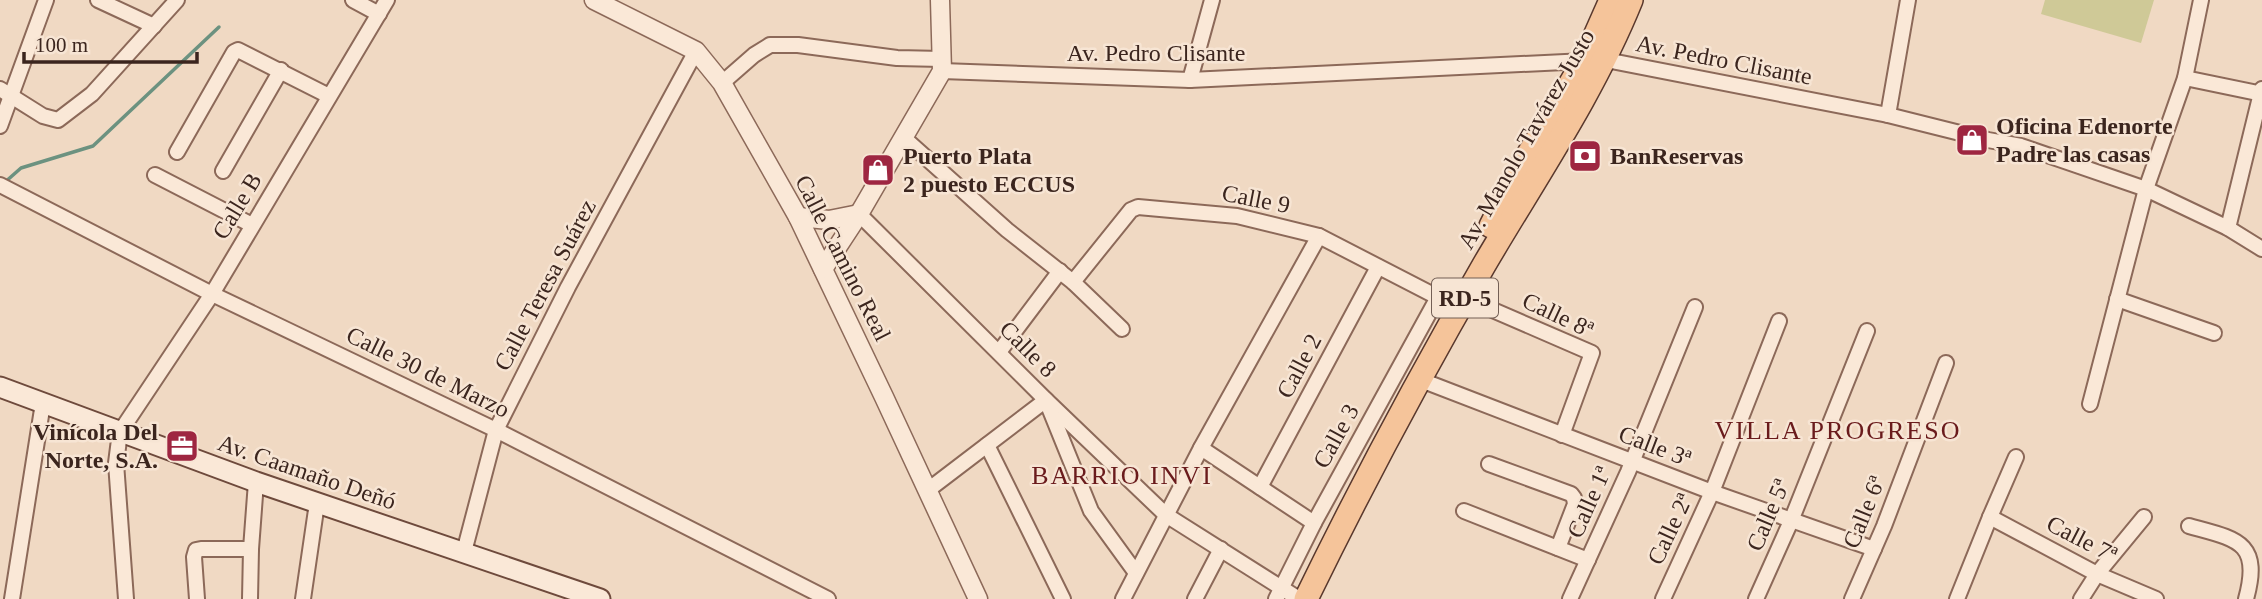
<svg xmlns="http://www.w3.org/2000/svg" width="2262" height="599" font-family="Georgia,serif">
  <rect width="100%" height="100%" fill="#f0d9c3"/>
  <path fill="#cfc997" d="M2045,0H2154L2141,43L2041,14Z"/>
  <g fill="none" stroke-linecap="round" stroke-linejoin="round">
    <path stroke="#6c9280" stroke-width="3.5" d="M4,183L21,168L93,146L219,27"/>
    <defs>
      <g id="minor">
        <path d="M98,0L154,26"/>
        <path d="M353,0L379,14"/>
        <path d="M942,71L1190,80L1606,60L1888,115L1988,140L2021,146L2146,189L2228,228L2262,249"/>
        <path d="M2185,78L2262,94"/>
        <path d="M1190,80L1212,0"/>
        <path d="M722,83L754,55L770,45H798L897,58L942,59"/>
        <path d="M0,89L43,116L58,120L92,94L177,0"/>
        <path d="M1888,115L1908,0"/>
        <path d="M0,126L46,0"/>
        <path d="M904,138L1007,230L1073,282L1122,329"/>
        <path d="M177,152L234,52L238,50L329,96"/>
        <path d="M223,171L281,70"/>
        <path d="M155,175L252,225"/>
        <path d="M0,185L212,294L496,430L828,599"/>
        <path d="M859,214L1046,400L1166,515L1299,599"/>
        <path d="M2228,228L2262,89"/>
        <path d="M1073,282L1131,210L1138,207L1237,216L1319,236L1449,303"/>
        <path d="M1465,298L1592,353L1562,435"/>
        <path d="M2117,299L2214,333"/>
        <path d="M999,352L1060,271"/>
        <path d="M1421,380L1712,492L1874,549"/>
        <path d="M2090,404L2146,189L2185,78L2201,0"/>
        <path d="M987,445L1063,599"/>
        <path d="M1201,448L1314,523"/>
        <path d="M1489,464L1571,494L1574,498L1575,504L1558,548"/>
        <path d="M1260,487L1378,267"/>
        <path d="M928,490L1046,400L1091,511L1136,573"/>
        <path d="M1464,511L1588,560"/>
        <path d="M1990,517L2097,574L2156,599"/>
        <path d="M2189,526C2236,539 2262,541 2246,599"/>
        <path d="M464,552L496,430L568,287L696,51"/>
        <path d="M12,599L43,403"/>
        <path d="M126,599L116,463L120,432L212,294L387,0"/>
        <path d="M197,599L194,557L196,550L201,549H251"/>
        <path d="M250,599L251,549L256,482"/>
        <path d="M303,599L317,503"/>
        <path d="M1123,599L1201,448L1319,236"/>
        <path d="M1195,599L1221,549"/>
        <path d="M1276,599L1314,523L1438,297"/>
        <path d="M1570,599L1628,472L1695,307"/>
        <path d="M1663,599L1712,492L1779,321"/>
        <path d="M1756,599L1791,521L1867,331"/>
        <path d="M1852,599L1884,526L1946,363"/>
        <path d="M1957,599L1990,517L2016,457"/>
        <path d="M2081,599L2097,574L2144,517"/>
      </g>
      <g id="tertiary">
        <path d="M594,0L696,51L722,83L798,217L884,397L978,599"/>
        <path d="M798,217L829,220L859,214"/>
        <path d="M823,269L859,214L942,71L940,0"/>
      </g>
      <path id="secondary" d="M0,387L256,482L600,599"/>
      <g id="primary">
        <path d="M1491,226L1521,167L1584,61L1611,0"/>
        <path d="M1306,599C1361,486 1421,374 1484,265C1535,178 1593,94 1631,0"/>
      </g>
    </defs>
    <use href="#minor" stroke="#8c6959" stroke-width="18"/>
    <use href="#tertiary" stroke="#8c6959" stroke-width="21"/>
    <use href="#secondary" stroke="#6e4a3c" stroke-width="23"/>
    <use href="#primary" stroke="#59382d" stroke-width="26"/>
    <use href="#minor" stroke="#fae8d7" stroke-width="14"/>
    <use href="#tertiary" stroke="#fae8d7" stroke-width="18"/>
    <use href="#secondary" stroke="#fae8d7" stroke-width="19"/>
    <use href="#primary" stroke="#f5c49a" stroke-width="23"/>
  </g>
  <defs>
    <symbol id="shop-square" viewBox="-11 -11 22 22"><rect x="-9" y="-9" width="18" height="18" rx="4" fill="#9e2641" stroke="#f7e5d4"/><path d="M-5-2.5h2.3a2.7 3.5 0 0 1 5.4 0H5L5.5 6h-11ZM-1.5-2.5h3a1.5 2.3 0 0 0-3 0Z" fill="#fff"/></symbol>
    <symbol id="bank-square" viewBox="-11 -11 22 22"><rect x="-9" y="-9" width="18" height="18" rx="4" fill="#9e2641" stroke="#f7e5d4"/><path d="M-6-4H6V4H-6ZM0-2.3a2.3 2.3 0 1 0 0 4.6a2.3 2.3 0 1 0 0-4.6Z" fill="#fff"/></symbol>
    <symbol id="office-square" viewBox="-11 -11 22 22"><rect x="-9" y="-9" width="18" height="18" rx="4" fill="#9e2641" stroke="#f7e5d4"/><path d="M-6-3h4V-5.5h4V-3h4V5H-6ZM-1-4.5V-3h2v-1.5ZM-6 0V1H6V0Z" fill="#fff"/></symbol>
  </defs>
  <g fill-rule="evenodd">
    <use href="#shop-square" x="1953" y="121" width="38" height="38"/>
    <use href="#bank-square" x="1566" y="137" width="38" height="38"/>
    <use href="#shop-square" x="859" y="151" width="38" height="38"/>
    <use href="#office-square" x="163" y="427" width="38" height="38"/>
  </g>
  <g text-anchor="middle" stroke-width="5" stroke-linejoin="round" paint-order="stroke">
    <rect fill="#f7e5d4" stroke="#735f55" stroke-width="2" x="1432" y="278.5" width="66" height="39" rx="5"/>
    <g font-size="23" font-weight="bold" fill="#3b251e">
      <text x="1465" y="306">RD-5</text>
    </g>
    <g font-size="24" fill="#3b251e" stroke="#f7e5d4">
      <text x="1156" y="61">Av. Pedro Clisante</text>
      <text transform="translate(1724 60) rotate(11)" y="8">Av. Pedro Clisante</text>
      <text transform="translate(1526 139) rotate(-60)" y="8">Av. Manolo Tavárez Justo</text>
      <text transform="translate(1256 199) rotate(11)" y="8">Calle 9</text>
      <text transform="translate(237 206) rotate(-59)" y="8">Calle B</text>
      <text transform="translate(843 258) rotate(63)" y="8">Calle Camino Real</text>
      <text transform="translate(545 285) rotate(-62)" y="8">Calle Teresa Suárez</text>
      <text transform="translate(1558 315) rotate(25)" y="8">Calle 8ª</text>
      <text transform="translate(1028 349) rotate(45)" y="8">Calle 8</text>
      <text transform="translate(1299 366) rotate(-62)" y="8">Calle 2</text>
      <text transform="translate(428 372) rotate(26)" y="8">Calle 30 de Marzo</text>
      <text transform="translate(1336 436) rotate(-61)" y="8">Calle 3</text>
      <text transform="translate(1655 446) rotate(21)" y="8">Calle 3ª</text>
      <text transform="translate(307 472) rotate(19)" y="8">Av. Caamaño Deñó</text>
      <text transform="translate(1589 502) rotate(-66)" y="8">Calle 1ª</text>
      <text transform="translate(1864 512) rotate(-68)" y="8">Calle 6ª</text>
      <text transform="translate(1768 515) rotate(-67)" y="8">Calle 5ª</text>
      <text transform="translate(1670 529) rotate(-65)" y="8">Calle 2ª</text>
      <text transform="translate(2082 539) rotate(27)" y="8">Calle 7ª</text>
    </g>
    <g font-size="24" font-weight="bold" fill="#3b251e" stroke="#f7e5d4" text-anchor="start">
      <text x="1996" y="134">Oficina Edenorte<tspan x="1996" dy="28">Padre las casas</tspan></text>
      <text x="903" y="164">Puerto Plata<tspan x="903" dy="28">2 puesto ECCUS</tspan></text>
      <text x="1610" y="164">BanReservas</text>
      <text x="158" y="440" text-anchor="end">Vinícola Del<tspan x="158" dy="28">Norte, S.A.</tspan></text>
    </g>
    <g font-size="26" letter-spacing="2" fill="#6a1b1c" stroke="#f7e5d4">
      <text x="1838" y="439">VILLA PROGRESO</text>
      <text x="1122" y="484">BARRIO INVI</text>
    </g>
  </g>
  <path d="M24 52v10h173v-10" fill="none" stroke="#3b251e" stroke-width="3.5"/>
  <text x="35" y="52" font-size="21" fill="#3b251e" stroke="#f7e5d4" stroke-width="5" paint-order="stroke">100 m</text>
</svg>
